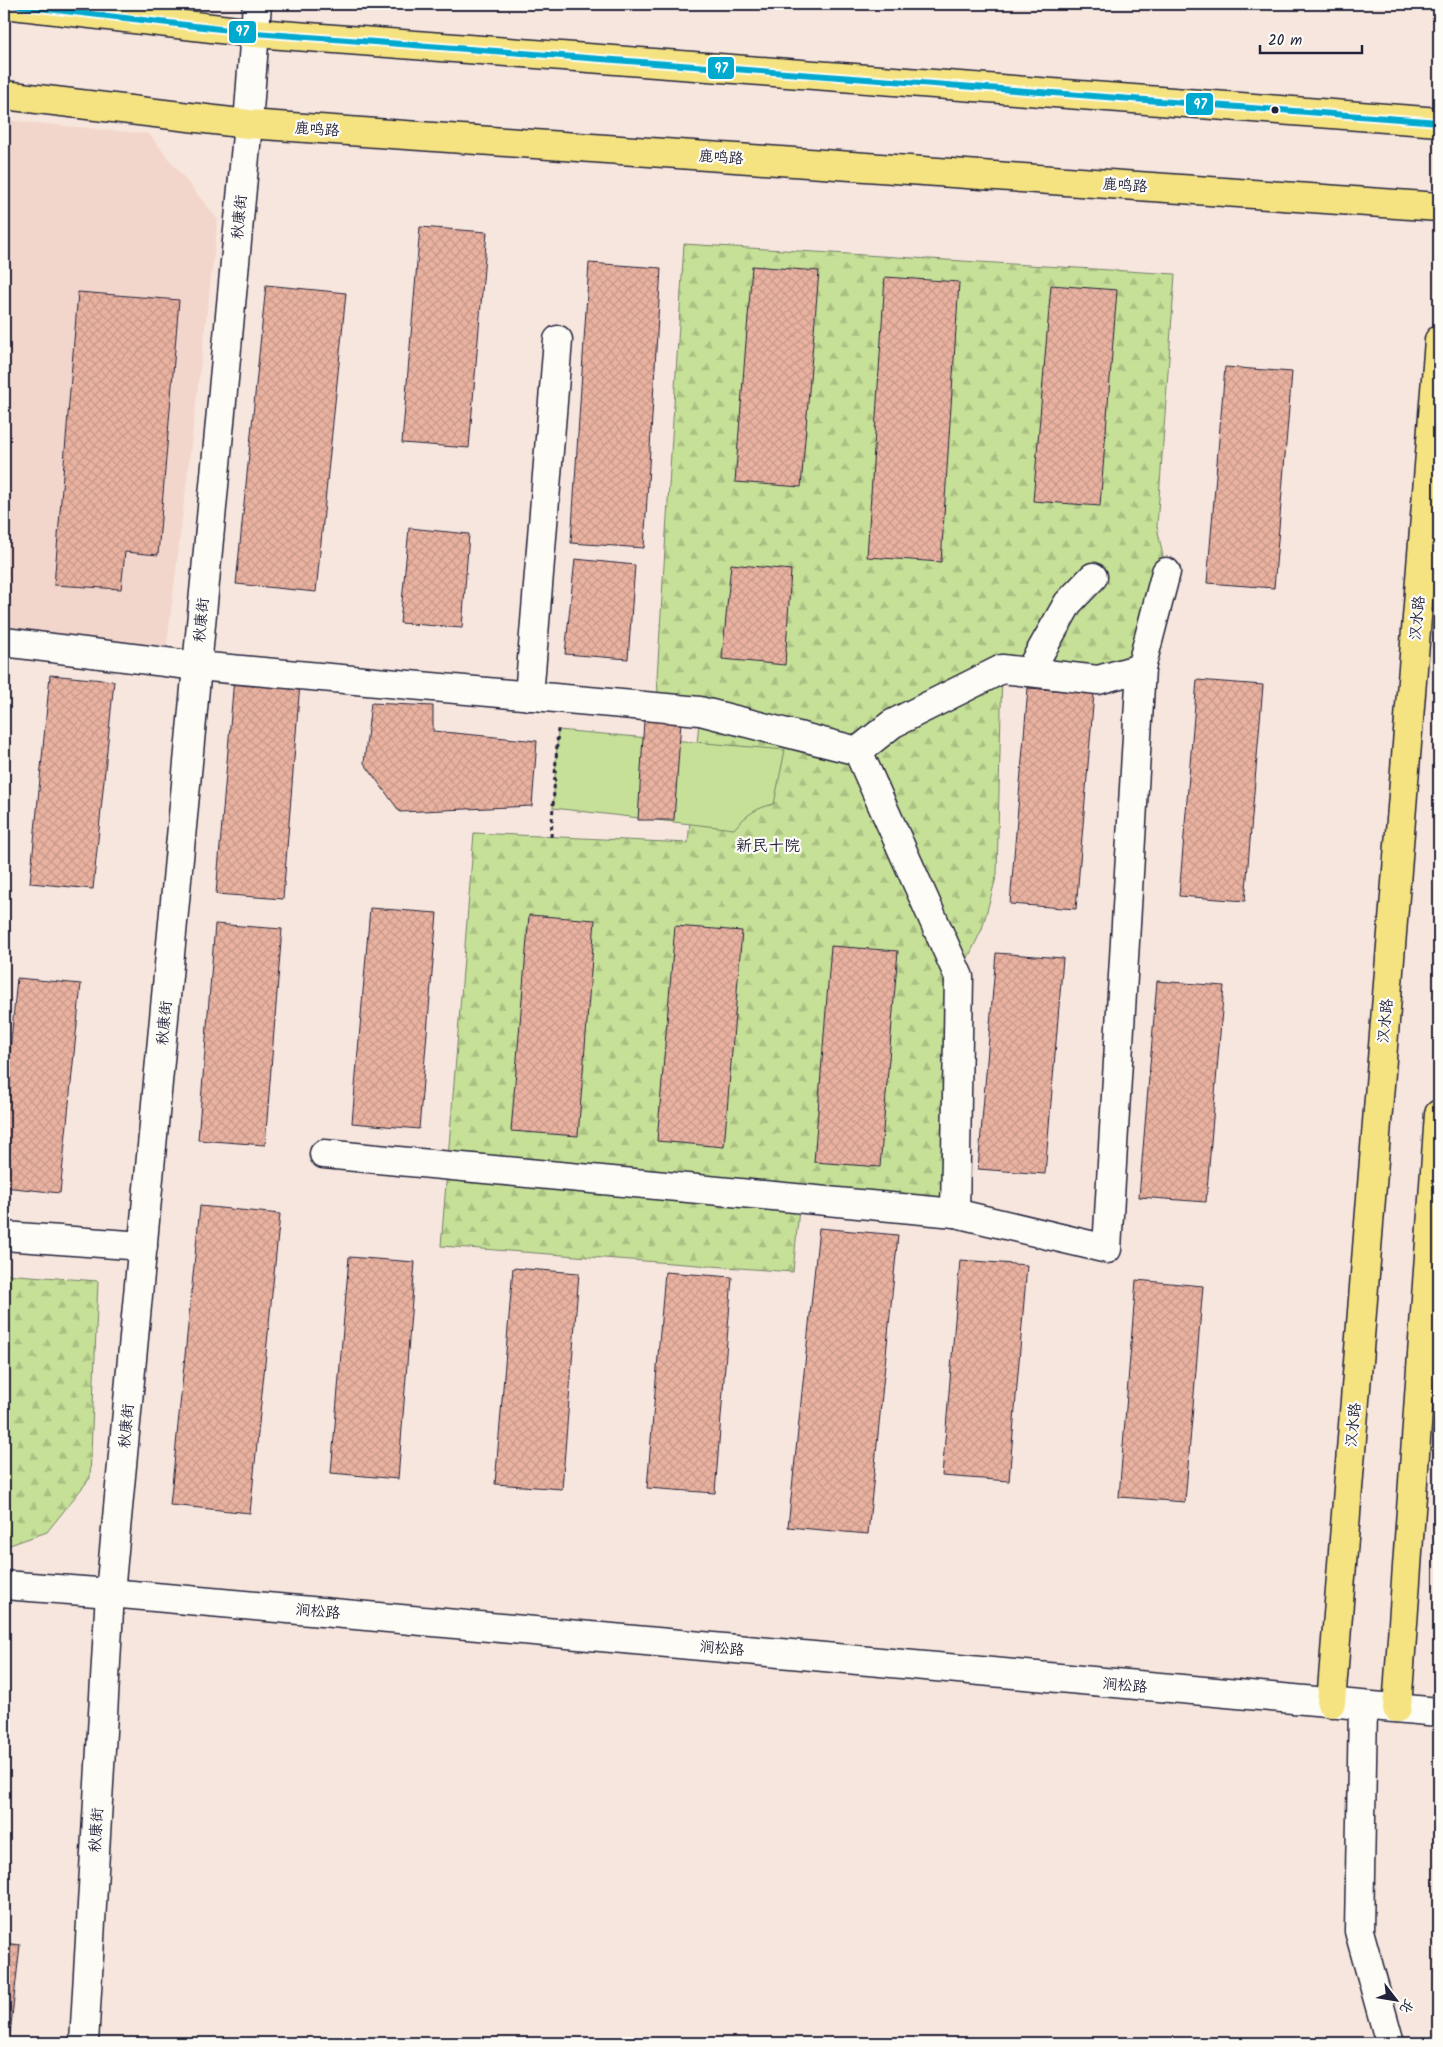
<svg xmlns="http://www.w3.org/2000/svg" width="1443" height="2047" font-family="Kalam,'LXGW WenKai TC',sans-serif">
  <defs>
    <pattern id="forest-firs" width="22" height="20" patternUnits="userSpaceOnUse" patternTransform="scale(1.25)"><rect width="22" height="20" fill="#c6e097"/><path d="M5 1l3.5 6h-7zM16 11l3.5 6h-7z" fill="#aac083"/></pattern>
    <pattern id="building-cross-hatch" width="8" height="8" patternUnits="userSpaceOnUse" patternTransform="scale(1.25)"><rect width="8" height="8" fill="#eab2a0"/><path d="M0 0l8 8M0 8l8-8" fill="none" stroke="#c8998b"/></pattern>
  </defs>
  <rect width="100%" height="100%" fill="#f7e6dd"/>
  <filter id="ink" filterUnits="userSpaceOnUse"><feTurbulence type="fractalNoise" baseFrequency=".02" numOctaves="2"/><feDisplacementMap in="SourceGraphic" scale="10" xChannelSelector="R" yChannelSelector="G"/><feConvolveMatrix kernelMatrix="1 2 1 2 8 2 1 2 1" color-interpolation-filters="sRGB"/></filter>
  <g filter="url(#ink)">
    <path fill="#f3d6cb" d="M4,120L149,134L218,220L165,662L4,642Z"/>
    <g fill="url(#forest-firs)" stroke="#748169">
      <path d="M684,244L1175,274L1157,526L1166,572L1141,668L1002,669L997,874L982,929L959,977L955,1213L800,1198L793,1272L441,1246L474,833L688,843L700,711L659,707L657,678Z"/>
      <path d="M4,1274L98,1281L90,1478L47,1532L4,1547Z"/>
    </g>
    <path fill="#c6e097" stroke="#748169" d="M558,730L785,750L774,804C756,808 746,815 734,829L553,808Z"/>
    <g fill="url(#building-cross-hatch)" stroke="#22223b">
      <path d="M420,227L487,232L469,448L402,443Z"/>
      <path d="M589,263L661,268L644,548L571,543Z"/>
      <path d="M752,266L819,271L801,487L735,482Z"/>
      <path d="M885,277L959,282L941,562L867,557Z"/>
      <path d="M266,285L346,293L316,592L236,584Z"/>
      <path d="M1051,285L1117,290L1100,506L1033,501Z"/>
      <path d="M78,292L179,300L158,555L125,552L121,589L54,585Z"/>
      <path d="M1225,367L1292,372L1274,588L1207,583Z"/>
      <path d="M409,528L469,534L462,628L400,623Z"/>
      <path d="M575,559L635,565L628,659L565,654Z"/>
      <path d="M731,564L791,570L785,665L722,659Z"/>
      <path d="M50,675L114,681L93,889L30,883Z"/>
      <path d="M234,678L300,683L283,899L216,894Z"/>
      <path d="M1197,680L1263,685L1245,901L1179,896Z"/>
      <path d="M1028,688L1094,693L1076,909L1010,904Z"/>
      <path d="M371,703L433,706V731L537,741L532,806L400,812L364,763Z"/>
      <path d="M644,720L681,722L674,820H638Z"/>
      <path d="M370,908L437,913L419,1129L352,1123Z"/>
      <path d="M529,915L595,920L578,1136L511,1131Z"/>
      <path d="M215,924L282,929L265,1145L198,1140Z"/>
      <path d="M675,926L742,931L724,1147L657,1141Z"/>
      <path d="M831,946L898,951L880,1167L814,1162Z"/>
      <path d="M996,953L1063,958L1045,1174L978,1169Z"/>
      <path d="M17,978L81,984L60,1193L4,1187V1113Z"/>
      <path d="M1157,981L1224,986L1206,1202L1139,1197Z"/>
      <path d="M200,1206L280,1214L250,1513L170,1505Z"/>
      <path d="M819,1228L898,1235L868,1534L788,1527Z"/>
      <path d="M349,1257L415,1262L398,1479L331,1473Z"/>
      <path d="M960,1260L1027,1265L1009,1481L942,1476Z"/>
      <path d="M513,1268L579,1273L562,1489L495,1484Z"/>
      <path d="M665,1272L732,1277L715,1493L647,1488Z"/>
      <path d="M1136,1280L1203,1286L1185,1502L1119,1497Z"/>
      <path d="M4,1943L20,1945L9,2043H4Z"/>
    </g>
    <g fill="none" stroke-linecap="round" stroke-linejoin="round">
      <defs>
        <g id="minor">
          <path d="M4,642L197,666L700,711L858,751L959,977L955,1213"/>
          <path d="M1029,672L1068,603L1093,577"/>
          <path d="M529,696L558,340"/>
          <path d="M858,751L892,724L1002,669L1098,680L1141,668L1166,572"/>
          <path d="M324,1154L955,1213L1107,1249L1141,668"/>
          <path d="M4,1236L143,1246"/>
          <path d="M4,1585L110,1593L1439,1712"/>
          <path d="M1363,1706L1359,1931L1390,2043"/>
          <path d="M84,2043L110,1593L248,124L257,4"/>
        </g>
        <g id="major">
          <path d="M4,4L255,33L1439,122"/>
          <path d="M4,95L248,124L1439,207"/>
          <path d="M1331,1703L1439,340"/>
          <path d="M1397,1708L1439,1114"/>
        </g>
      </defs>
      <use href="#minor" stroke="#22223b" stroke-width="31"/>
      <use href="#major" stroke="#22223b" stroke-width="31"/>
      <path stroke="#22223b" stroke-width="3" stroke-dasharray="4 4" stroke-linecap="butt" d="M551,837L558,729"/>
      <use href="#minor" stroke="#fdfcf7" stroke-width="28"/>
      <use href="#major" stroke="#f5e382" stroke-width="28"/>
      <defs>
        <path id="bus-1" d="M4,4L255,33L1439,122"/>
      </defs>
      <use href="#bus-1" stroke="#fdfcf7" stroke-width="10"/>
      <use href="#bus-1" stroke="#00a9ce" stroke-width="6"/>
    </g>
  </g>
  <circle fill="#22223b" stroke="#fdfcf7" stroke-width="2" cx="1275" cy="110" r="4.5"/>
  <g text-anchor="middle" stroke-width="4.5" stroke-linejoin="round" paint-order="stroke">
    <g font-size="15" fill="#22223b" stroke="#fdfcf7">
      <text transform="translate(317 129) rotate(4)" y="5">鹿鸣路</text>
      <text transform="translate(721 157) rotate(4)" y="5">鹿鸣路</text>
      <text transform="translate(1125 185) rotate(4)" y="5">鹿鸣路</text>
      <text transform="translate(239 217) rotate(-85)" y="5">秋康街</text>
      <text transform="translate(1417 618) rotate(-85)" y="5">汉水路</text>
      <text transform="translate(201 620) rotate(-85)" y="5">秋康街</text>
      <text transform="translate(1385 1021) rotate(-85)" y="5">汉水路</text>
      <text transform="translate(164 1023) rotate(-85)" y="5">秋康街</text>
      <text transform="translate(1353 1425) rotate(-85)" y="5">汉水路</text>
      <text transform="translate(126 1426) rotate(-85)" y="5">秋康街</text>
      <text transform="translate(318 1611) rotate(5)" y="5">涧松路</text>
      <text transform="translate(722 1648) rotate(5)" y="5">涧松路</text>
      <text transform="translate(1125 1685) rotate(5)" y="5">涧松路</text>
      <text transform="translate(96 1830) rotate(-87)" y="5">秋康街</text>
    </g>
    <g font-size="16" fill="#22223b" stroke="#fdfcf7">
      <text x="768" y="851">新民十院</text>
    </g>
  </g>
  <g stroke="#fdfcf7" stroke-width="2">
    <rect x="228" y="20" width="29" height="24" rx="5" fill="#00a9ce"/>
    <rect x="707" y="56" width="28" height="24" rx="5" fill="#00a9ce"/>
    <rect x="1185" y="92" width="29" height="24" rx="5" fill="#00a9ce"/>
  </g>
  <g font-size="14" text-anchor="middle" font-weight="bold" fill="#fff">
    <text x="242" y="36">97</text>
    <text x="721" y="73">97</text>
    <text x="1200" y="109">97</text>
  </g>
  <rect width="1443" height="2047" fill="none" stroke="#fdfcf7" stroke-width="20"/>
  <rect x="10" y="10" width="1423" height="2027" fill="none" stroke="#22223b" stroke-width="2" filter="url(#ink)"/>
  <g transform="translate(1396 2000) rotate(121)" stroke="#fdfcf7" stroke-width="4" paint-order="stroke">
  <path d="M0-4L9 19L0 12L-9 19Z" fill="#22223b"/>
  <text y="-8" font-size="14" font-weight="bold" text-anchor="middle" fill="#22223b">北</text>
  </g>
  <path d="M1260 45v8h102v-8" fill="none" stroke="#22223b" stroke-width="2.5"/>
  <text x="1268" y="45" font-size="15" fill="#22223b" stroke="#fdfcf7" stroke-width="4" paint-order="stroke">20 m</text>
</svg>
